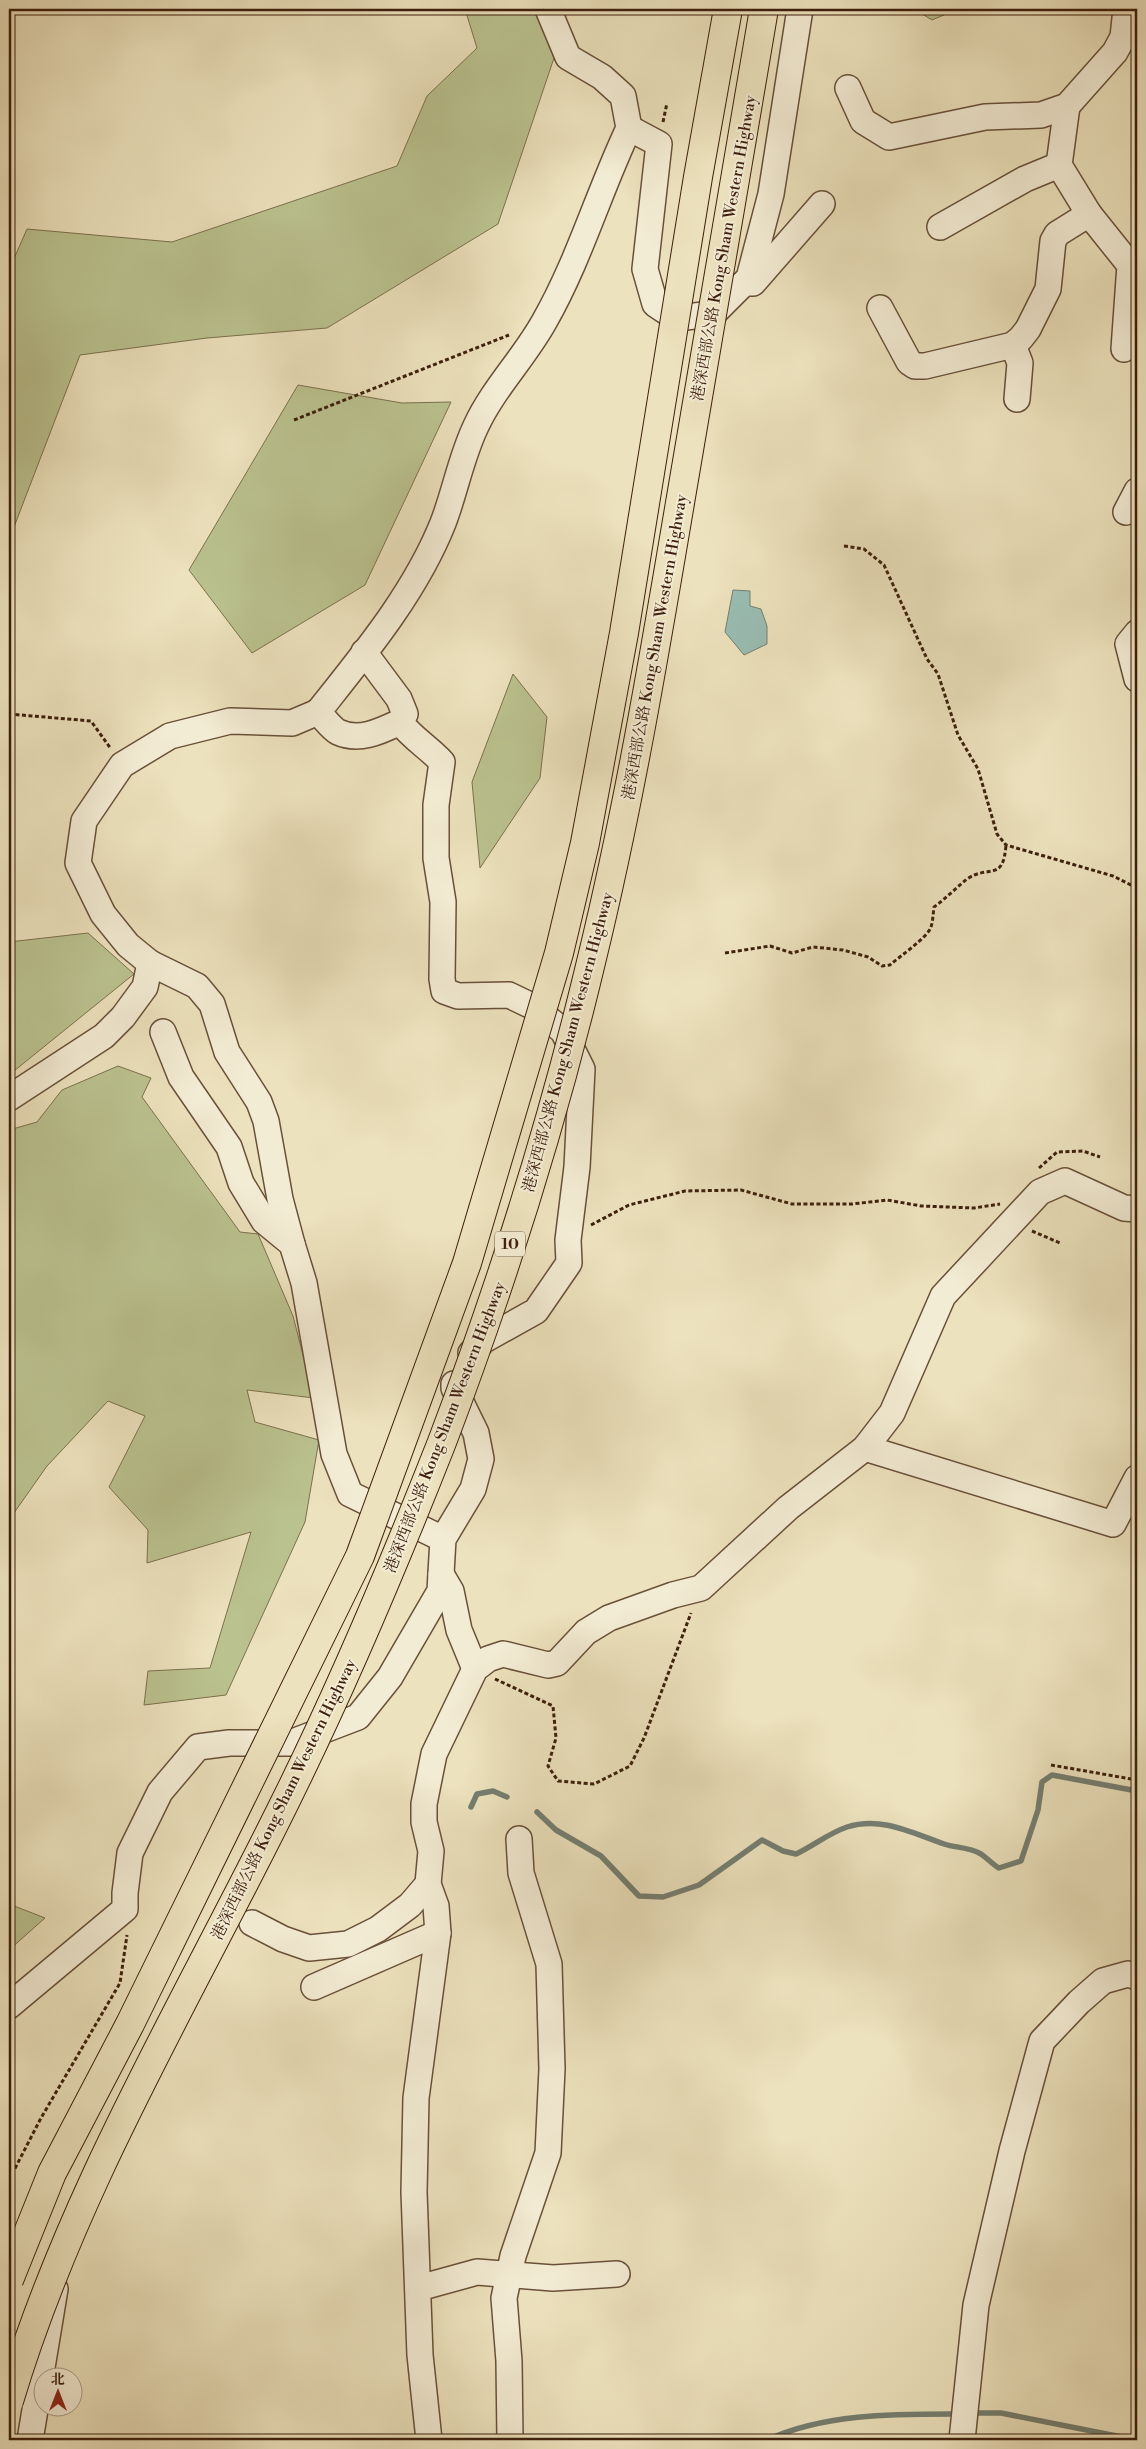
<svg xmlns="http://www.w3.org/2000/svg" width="1146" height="2449" font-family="'Libre Bodoni','Noto Serif SC',serif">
  <rect width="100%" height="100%" fill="#ece2bd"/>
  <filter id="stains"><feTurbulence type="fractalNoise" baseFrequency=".004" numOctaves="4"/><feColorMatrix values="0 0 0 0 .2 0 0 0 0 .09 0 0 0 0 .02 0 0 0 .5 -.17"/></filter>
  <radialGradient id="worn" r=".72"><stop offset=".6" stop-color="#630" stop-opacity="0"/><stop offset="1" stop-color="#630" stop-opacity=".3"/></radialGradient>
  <g fill="#bac28f" stroke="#7c704e">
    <path d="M465,9H537L554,58L498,224L327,328L207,338L80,355L9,540V270L27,229L172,242L397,166L427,96L477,48Z"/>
    <path d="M914,9H958L932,20Z"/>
    <path d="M298,385L402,403L451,402L365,585L252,653L189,570Z"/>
    <path d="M513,674L547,717L540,778L480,868L472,782Z"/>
    <path d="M88,933L134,974L9,1075V942Z"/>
    <path d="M118,1066L151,1078L142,1097L240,1232L258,1234L293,1316L314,1398L247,1390L255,1422L319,1440L305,1522L226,1695L144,1705L148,1671L210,1668L251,1532L147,1563L148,1530L109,1487L145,1416L108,1401L47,1466L9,1520V1130L37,1122L62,1090Z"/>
    <path d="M9,1904L45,1918L9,1950Z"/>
  </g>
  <path fill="#99bdb3" stroke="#747e71" d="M733,590L750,591V606L761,609L767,626V644L744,655L725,632Z"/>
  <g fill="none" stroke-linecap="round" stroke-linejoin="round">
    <g stroke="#747e71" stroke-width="5.5">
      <path d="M471,1807L477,1794L493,1791L507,1797"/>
      <path d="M537,1812L556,1830L601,1856L639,1896L663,1897L699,1885L762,1840L783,1851L796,1854C813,1846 829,1833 847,1827C881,1816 912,1833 944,1844C956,1848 969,1847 981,1854C987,1858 992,1864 999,1868L1021,1861L1038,1810L1042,1782L1052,1775L1137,1791"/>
      <path d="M973,2413H1001L1137,2440"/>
      <path d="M767,2440C823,2414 892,2414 952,2414"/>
    </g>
    <defs>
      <g id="minor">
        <path d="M848,88L863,121L889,137L985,117L1041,115L1067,106L1115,52L1123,37L1126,9"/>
        <path d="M1067,106L1059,165L1089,214L1137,274"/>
        <path d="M629,128L659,144L645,269L655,304L676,318L713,314L749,278L771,194L800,9"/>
        <path d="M940,227L1025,179L1059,165"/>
        <path d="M748,283H753L822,204"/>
        <path d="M880,308L909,362L915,366H925L1013,345L1021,338L1028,329L1048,289L1053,241L1057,234L1089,214"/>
        <path d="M1013,345L1020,363L1017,399"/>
        <path d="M1124,349L1130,265"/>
        <path d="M1126,512L1137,491"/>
        <path d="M1137,633L1128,644L1137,679"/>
        <path d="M364,652L399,699L405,714L400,722"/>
        <path d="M163,1032L181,1077L229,1147L241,1183L264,1221L292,1244L304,1283L334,1454L350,1494L443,1539"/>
        <path d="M9,1098L104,1036L123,1017L145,987L150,963"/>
        <path d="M292,1244L280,1199L266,1121L259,1102L227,1052L212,1004L197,986L150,963L128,945L103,914L78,863L84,821L122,765L170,736L230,721L292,723L318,712"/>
        <path d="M471,1353L484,1340L536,1311L569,1263L568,1240L577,1167L582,1069L563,1031L534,1007L509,995L458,996L444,991L442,979L443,902L436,858V805L442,762C428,747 412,738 400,722C381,731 359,742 338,732C331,728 324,718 318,712C364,654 415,593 443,523C455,492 461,457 476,426C493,389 524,358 544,322C579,261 599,191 629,128L623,96L602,77L568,57L548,9"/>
        <path d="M865,1448L1113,1524L1137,1478"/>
        <path d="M441,1574L451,1591L459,1630L475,1669"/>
        <path d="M428,1884L436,1906L438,1933L416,2098L414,2192L420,2355L429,2440"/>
        <path d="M252,1923L283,1939L309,1948L348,1944L378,1929L410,1905L428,1884L431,1851L424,1822V1804L434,1754L475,1669L488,1659L503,1654L548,1665L557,1663L586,1632L609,1618L673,1595L701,1588L788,1508L865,1448L892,1413L943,1296L1040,1192L1065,1181L1124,1208L1137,1209"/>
        <path d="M314,1987L438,1933"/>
        <path d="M9,2006L125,1909V1893L130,1853L160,1792L198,1747L229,1743H290L358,1717L390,1677L440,1591L443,1539L473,1489L481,1459L476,1433L454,1388V1384"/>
        <path d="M419,2288L477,2272L553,2278L617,2274"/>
        <path d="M30,2440L55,2289"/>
        <path d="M510,2440L509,2361L504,2298L513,2256L548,2153L552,2069L549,1964L521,1873L519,1839"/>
        <path d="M962,2440L976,2305L1012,2151L1042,2041L1079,2002L1103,1981L1128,1974L1137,1977"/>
      </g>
    </defs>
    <use href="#minor" stroke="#695039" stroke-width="28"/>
    <g stroke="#3d1f0d" stroke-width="3" stroke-dasharray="4 2.5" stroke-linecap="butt">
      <path d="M663,122L667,103"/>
      <path d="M294,420L509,335"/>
      <path d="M844,546L864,549L884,565L927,659L938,674L958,735L978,769L997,834L1006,845L1113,876L1137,888"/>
      <path d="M9,714L91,721L111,749"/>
      <path d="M725,953L770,946L792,953L813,947L843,950L868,957L882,966L890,965C900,956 927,938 931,927C933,921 933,914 934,907C945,899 956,888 967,879C989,864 1003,883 1006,845"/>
      <path d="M1039,1168L1057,1152L1083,1151L1100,1157"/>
      <path d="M591,1225L629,1205L685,1191L741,1190L792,1204H852L887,1200L921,1206L974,1208L1000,1204"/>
      <path d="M1032,1231L1060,1243"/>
      <path d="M495,1679L553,1706L556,1738L548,1766L558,1781L594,1784L630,1766L644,1738L691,1613"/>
      <path d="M1051,1765L1137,1780"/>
      <path d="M9,2180L41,2118L120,1983L127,1935"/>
    </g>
    <use href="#minor" stroke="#f3ecd4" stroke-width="25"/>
    <defs>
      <g id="highway-bridge">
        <path d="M9,2280L52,2173L130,2024L360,1556L467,1263L559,953L585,843L624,633L698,177L728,9"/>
        <path d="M9,2401C72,2190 188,1999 285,1802C343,1685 394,1564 442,1442C502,1284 553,1122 592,958C629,806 655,651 681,497C709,334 736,171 764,9"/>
      </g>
    </defs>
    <use href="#highway-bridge" stroke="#3d1f0d" stroke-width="30" stroke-linecap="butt"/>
    <use href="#highway-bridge" stroke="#ece2bd" stroke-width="28"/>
  </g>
  <g text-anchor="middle" stroke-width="4" stroke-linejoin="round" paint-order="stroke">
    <rect fill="#f3ecd4" stroke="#745c49" stroke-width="1" x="495" y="1231.5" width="30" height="25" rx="4"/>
    <g font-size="15" font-weight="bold" fill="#3d1f0d">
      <text x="510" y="1249">10</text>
    </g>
    <g font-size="16" fill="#3d1f0d" stroke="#f3ecd4">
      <text transform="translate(723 248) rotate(-80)" y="6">港深西部公路 Kong Sham Western Highway</text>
      <text transform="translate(654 647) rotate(-80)" y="6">港深西部公路 Kong Sham Western Highway</text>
      <text transform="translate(567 1042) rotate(-75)" y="6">港深西部公路 Kong Sham Western Highway</text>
      <text transform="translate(444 1427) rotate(-69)" y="6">港深西部公路 Kong Sham Western Highway</text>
      <text transform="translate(283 1799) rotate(-64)" y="6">港深西部公路 Kong Sham Western Highway</text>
    </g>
  </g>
  <rect width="1146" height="2449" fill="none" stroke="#ece2bd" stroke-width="30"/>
  <rect x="10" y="10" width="1126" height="2429" fill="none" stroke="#3d1f0d" stroke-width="2.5"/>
  <rect x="15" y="15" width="1116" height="2419" fill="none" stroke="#3d1f0d"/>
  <g transform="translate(58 2392)"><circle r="24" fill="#f3ecd4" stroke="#aa9a84"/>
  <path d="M0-4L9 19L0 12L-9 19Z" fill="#8f2418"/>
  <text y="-8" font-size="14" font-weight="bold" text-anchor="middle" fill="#3d1f0d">北</text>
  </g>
  <rect width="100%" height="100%" filter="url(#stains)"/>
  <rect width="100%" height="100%" fill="url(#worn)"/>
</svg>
